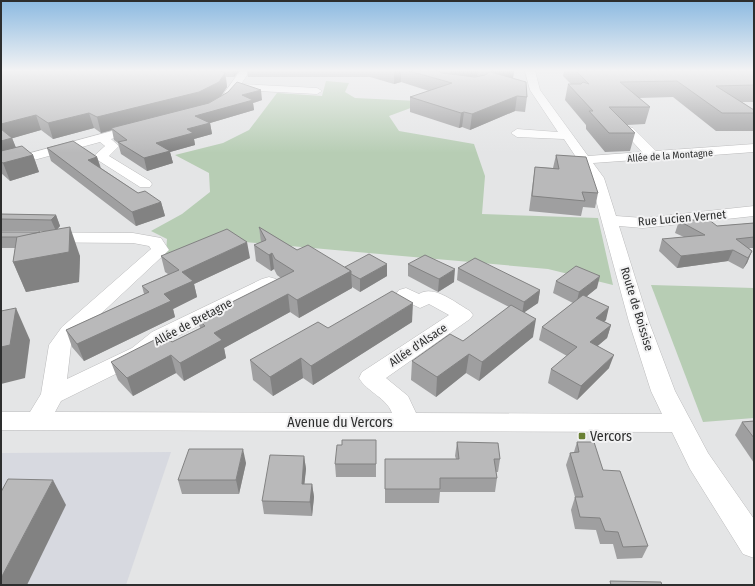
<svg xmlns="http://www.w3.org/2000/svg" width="755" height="586" font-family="'Fira Sans Condensed',sans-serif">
  <rect width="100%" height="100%" fill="#e4e5e6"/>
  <path fill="#d7d9e0" d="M171,452L126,585H1V453Z"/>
  <g fill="#b7cdb4">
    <path d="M326,81L349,83L345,92L355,98L418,101L416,106L389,116L399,131L474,144L485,176L482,214L598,218L613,285L548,269L222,240L165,265L167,239L151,231L182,214L210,192L209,173L175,155L223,143L249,130L277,93L322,96Z"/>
    <path d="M651,285L754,288V418L703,422Z"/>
  </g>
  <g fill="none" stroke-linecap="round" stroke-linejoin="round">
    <defs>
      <g id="minor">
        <path d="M240,71H250L241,84L317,88L322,91L317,94L237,90L227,104H219L218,102Z"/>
        <path d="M525,71H535L540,90L588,156L642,152L623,131L629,127L633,128L656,151L754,144V152L659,159L654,161L649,159L593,163L604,178L616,216L643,218L754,206V216L643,228L619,226L649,322L675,391L708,453L754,519V558L743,554L690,469L672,432L1,430V412H30L41,394L49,345L62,327L151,249L149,246L133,243L1,242V232L133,233L161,238L169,250L76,337L71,345L67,379L132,348L152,332L262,279L269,277L276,279L278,283L276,287L166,342L148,358L61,401L55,412L392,413C387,398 367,392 359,378L362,372L449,315L429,304L420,308L399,298L396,294L399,290L406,288L419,294C434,284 457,304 470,311L473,315L470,319L386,378L408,396L416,413L662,414L651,391L629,322L590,178L564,139L517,137L511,133L517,129L558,132L530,90Z"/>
        <path d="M138,124L144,128L142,131L111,139L119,146L109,156L150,181L152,184L150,187H140L96,159L94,156L105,146L100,142L1,169V161Z"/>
      </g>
    </defs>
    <use href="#minor" stroke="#bbbbbc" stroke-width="1"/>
    <use href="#minor" fill="#fff" fill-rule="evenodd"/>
  </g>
  <g fill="#9f9fa0">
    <path d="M1,71H239L234,77H226L227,87L221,96L262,100L253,103L254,110L210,123L212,134L194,139L195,145L170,152L173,163L147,171L121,154L118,143L114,140L112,130L101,133L94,128L53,139L41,130L12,138L16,148L33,155L39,172L10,181L1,173Z"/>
    <path d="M247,71H514L513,78H512L527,97L525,112L515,111L470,130L462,127L459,128L410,112V97L429,91L401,82L394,84L370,77H248Z"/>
    <path d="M564,71H754V102H742L754,110V127L753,131H716L673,97L639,98L650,107L645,124L627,125L635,133L630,151L605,152L586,129V125L565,100L568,84H571L563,76Z"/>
    <path d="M47,148L97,157L101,168L138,193L161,202L165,216L136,226L51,161Z"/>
    <path d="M556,155L598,193L595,208L583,207L581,216L529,211L533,181L535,167L553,168Z"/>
    <path d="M1,214L56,215L60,226L57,229L80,256L79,282L26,292L13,262L15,248H1V232H40L49,231H1Z"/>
    <path d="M679,221L717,226L754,223V248H749L752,251L747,263L743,269L728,261L677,268L659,251L662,239L684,237L675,233Z"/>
    <path d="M259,227L297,250L345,267L387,276L360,292L352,287V288L299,318L290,312L224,348L226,358L184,381L176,373L133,396L118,380L111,362L172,342L200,328L198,319L281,278L277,275L274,269L271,271L256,261L254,245L261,242Z"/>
    <path d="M161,256L250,258L194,284L197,297L173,309L175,317L84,361L72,347L66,330L144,294L142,286L168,274L165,272Z"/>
    <path d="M408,264L454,282L438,292L408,276Z"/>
    <path d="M458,268L540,290L538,303L524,312L533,337L479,381L466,373L436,397L411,380L412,361L463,341L509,307L457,280Z"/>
    <path d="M556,281L597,288L587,296L606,320L604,321L611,325L607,338L597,346L609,368L577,400L548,383L551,369L567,356L539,340L542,327L573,303L553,293Z"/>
    <path d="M412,322L313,385L303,378L273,396L253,380L250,360L328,328Z"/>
    <path d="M754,421V463L735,435L742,422Z"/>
    <path d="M376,440V477H336L335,464L342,445Z"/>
    <path d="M457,442L500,459L498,472H496L497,478L495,492H440L439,503H385V459H456L455,456Z"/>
    <path d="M577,442L603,470L648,546L642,558L617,559L613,544H600L596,530L575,529L571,510L575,497L566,465L570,453L574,452Z"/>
    <path d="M304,456L306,469L304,484H312L314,497L312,516L264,514L262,501Z"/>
    <path d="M246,463L239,494H182L178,480Z"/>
  </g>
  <g fill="#828282">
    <path d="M233,71H239L234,77Z"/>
    <path d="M394,71H401V82L394,84Z"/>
    <path d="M451,71H478L477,76L450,79Z"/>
    <path d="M495,71H514L513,78L489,86L491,72Z"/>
    <path d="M225,73L227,87L221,96L201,107L111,128L112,130L101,133L97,117Z"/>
    <path d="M261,90L262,100L253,103L254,110L210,123L212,134L194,139L195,145L170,152L173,163L147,171L144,158L156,143L187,129L195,116L242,95Z"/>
    <path d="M517,96L515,111L470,130L472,114Z"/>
    <path d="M464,112L462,127L459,128L461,113Z"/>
    <path d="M89,113L94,128L53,139L48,123Z"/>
    <path d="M36,115L41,130L10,139L12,138L19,155L1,160V124Z"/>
    <path d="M33,155L39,172L10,181L3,163Z"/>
    <path d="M97,157L101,170L88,160Z"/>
    <path d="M161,202L165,216L136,226L132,212Z"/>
    <path d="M56,215L60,226L56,231L51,220Z"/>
    <path d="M70,227L80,256L79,282L26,292L13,262Z"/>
    <path d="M247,242L250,258L194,284L197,297L173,309L175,317L84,361L77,344L164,294L182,272Z"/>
    <path d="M733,250L728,261L677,268L681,256Z"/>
    <path d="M752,251L747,263L743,269L748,258Z"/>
    <path d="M272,253L274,269L271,271L269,255Z"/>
    <path d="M387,264V276L360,292V279Z"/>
    <path d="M455,269L454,282L438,292L439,279Z"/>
    <path d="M351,271L352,288L299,318L297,300Z"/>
    <path d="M600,276L597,288L576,305L579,292Z"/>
    <path d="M540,290L538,303L522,314L524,302Z"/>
    <path d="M288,294L290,312L224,348L226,358L184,381L180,363L214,333Z"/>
    <path d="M413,303L412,322L313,385L311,366Z"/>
    <path d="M609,307L606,320L593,331L596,318Z"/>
    <path d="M16,308L30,340L25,378L1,384V347Z"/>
    <path d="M536,319L533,337L479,381L482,362Z"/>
    <path d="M611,325L607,338L586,356L590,342Z"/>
    <path d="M469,354L466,373L436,397L437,377Z"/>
    <path d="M171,355L176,373L133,396L127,378Z"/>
    <path d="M614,355L609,368L577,400L581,386Z"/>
    <path d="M301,358L303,378L273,396L270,377Z"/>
    <path d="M243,449L246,463L239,494L236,480Z"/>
    <path d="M304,456L306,469L303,498L302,484Z"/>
    <path d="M53,480L66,505L27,585H1V578Z"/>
    <path d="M312,484L314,497L312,516L310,502Z"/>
  </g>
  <g fill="#b9b9ba" stroke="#828282">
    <path d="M1,71H220L225,73L219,82L199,92L97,117L89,113L48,123L36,115L1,124Z"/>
    <path d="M409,71H439L442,73L475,77L485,75L491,71H495L491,72L526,82L527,97L517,96L472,114L464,112L461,113L410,97L452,83Z"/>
    <path d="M576,71H754V85L716,86L754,110V113H722L677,81L620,82L650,107H609L635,133H609L589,111H593L568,84H581L583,82L589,84Z"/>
    <path d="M237,82L261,90L242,95L253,100L195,116L210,123L187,129L193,133L156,143L170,151L144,158L118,142L127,140L111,128L209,103L228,92Z"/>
    <path d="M1,129L12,138L1,141Z"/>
    <path d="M73,141L97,157L88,160L138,193L145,191L161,202L132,212L47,148Z"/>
    <path d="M22,146L33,155L3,163L1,162V151Z"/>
    <path d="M556,155L586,157L598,193L582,192L585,201L532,196L535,167L559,169Z"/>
    <path d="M1,214L56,215L51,220L1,219Z"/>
    <path d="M708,219L717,226L754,223V237L736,239L752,251L748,258L733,250L681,256L662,239L705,235L679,221Z"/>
    <path d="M70,227L69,252L13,262L17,236Z"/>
    <path d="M259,227L297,250L308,245L351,271L297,300L288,294L214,333L222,340L180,363L171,355L127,378L111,362L164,335L172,342L205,326L198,319L294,271L275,259L272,253L269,255L254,245L266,240Z"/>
    <path d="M227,229L247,242L182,272L193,281L164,294L171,301L77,344L66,330L149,292L142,286L179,270L161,256Z"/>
    <path d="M1,232H40L17,237H1Z"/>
    <path d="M369,254L387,264L360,279L351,274V271L345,267Z"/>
    <path d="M425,255L455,269L439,279L408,264Z"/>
    <path d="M475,258L540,290L524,302L458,268Z"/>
    <path d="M576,266L600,276L579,292L556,281Z"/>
    <path d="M392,291L413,303L311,366L301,358L270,377L250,360L318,322L328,328Z"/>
    <path d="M583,295L609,307L596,318L611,325L590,342L614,355L581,386L551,369L577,347L542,327Z"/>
    <path d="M511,305L536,319L482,362L469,354L437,377L412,361L450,334L463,341Z"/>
    <path d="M16,308L10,345L1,347V311Z"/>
    <path d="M754,421V438L742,422Z"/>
    <path d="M342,440H376V464H335L337,445H342Z"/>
    <path d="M457,442L498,443L500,459H494L497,478H440V489H385V459H459Z"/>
    <path d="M577,442H594L603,470L620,471L648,546L623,547L618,532L605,531L600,518L580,517L575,497H583L570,453L579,452Z"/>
    <path d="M189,449H243L236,480H178Z"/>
    <path d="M270,455L304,456L302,484H312L310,502L262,501Z"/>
    <path d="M8,479L53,480L1,578V492Z"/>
    <path d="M610,581L661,582L662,585H611Z"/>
  </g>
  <linearGradient id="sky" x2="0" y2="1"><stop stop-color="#8cbae1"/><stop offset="0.46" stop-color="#f3f3f4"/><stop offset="1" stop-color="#f3f3f4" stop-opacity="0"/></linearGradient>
  <rect width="755" height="153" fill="url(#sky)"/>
  <rect fill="#698033" stroke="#f2f2f3" stroke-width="1.5" x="578" y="432" width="8" height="8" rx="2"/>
  <g text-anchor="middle" stroke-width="4" stroke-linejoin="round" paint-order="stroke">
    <g font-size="10" fill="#2d2e2e" stroke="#f2f2f3">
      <text transform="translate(670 155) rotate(-4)" y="4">Allée de la Montagne</text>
    </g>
    <g font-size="12" fill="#2d2e2e" stroke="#f2f2f3">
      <text transform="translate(682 218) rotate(-5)" y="4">Rue Lucien Vernet</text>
      <text transform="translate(637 309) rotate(73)" y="4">Route de Boissise</text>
      <text transform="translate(193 322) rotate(-28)" y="4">Allée de Bretagne</text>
      <text transform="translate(418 345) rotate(-34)" y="4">Allée d'Alsace</text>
    </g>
    <g font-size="14" fill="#2d2e2e" stroke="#f2f2f3">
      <text x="340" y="427">Avenue du Vercors</text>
    </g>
    <g font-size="14" fill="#2d2e2e" stroke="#f2f2f3" text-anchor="start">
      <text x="590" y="441">Vercors</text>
    </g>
  </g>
  <rect width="755" height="586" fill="none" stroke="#2d2e2e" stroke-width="4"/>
</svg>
